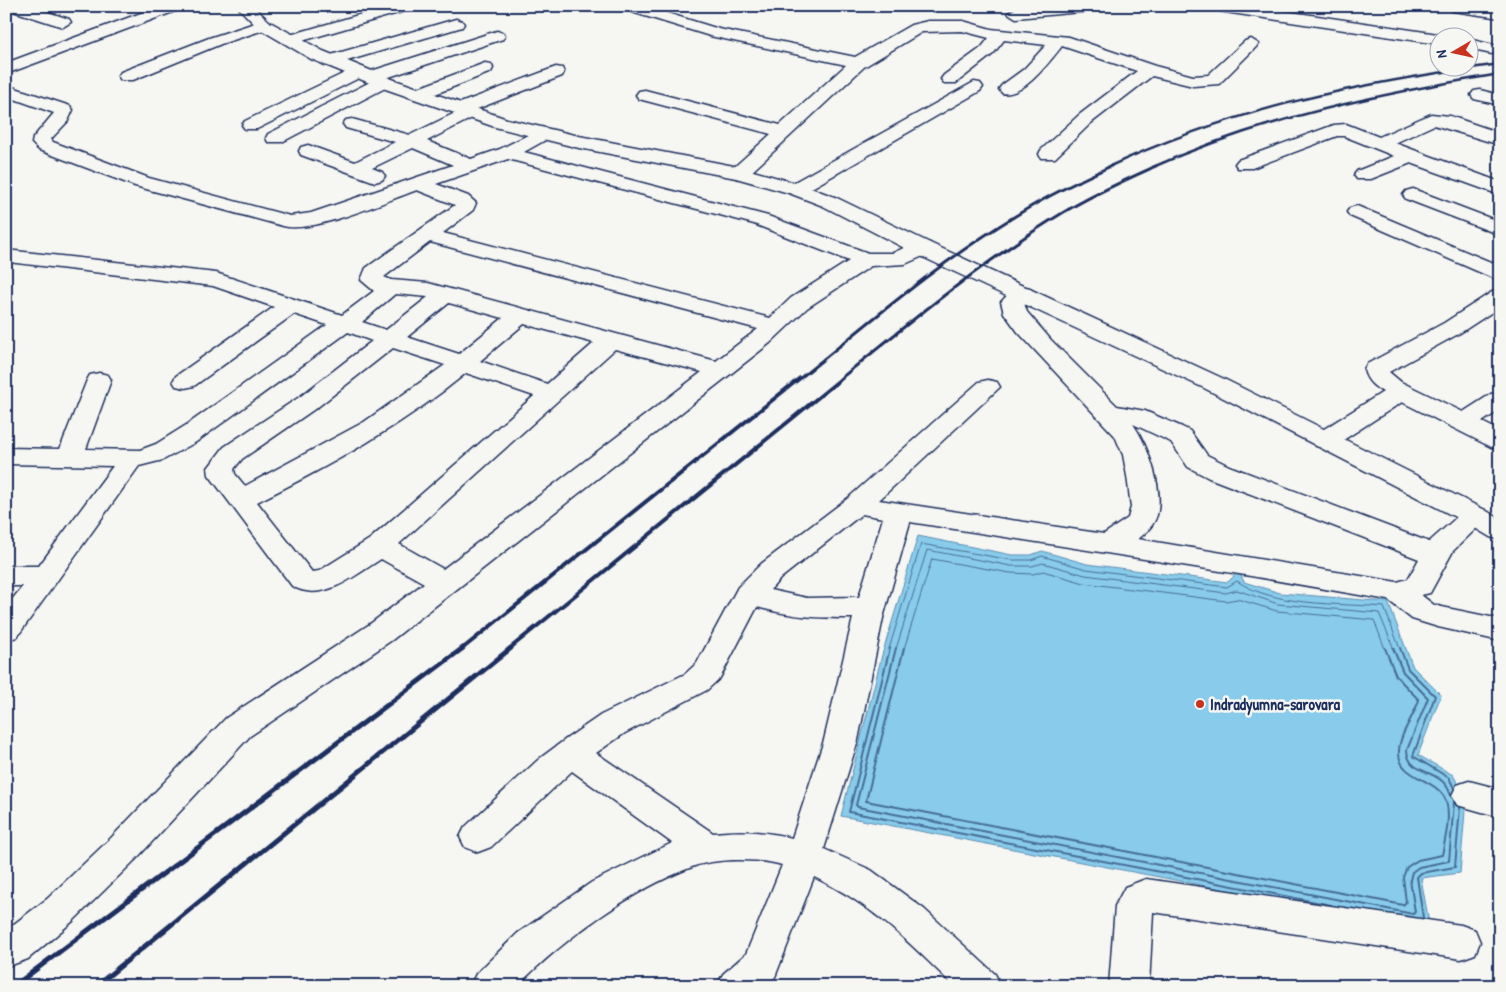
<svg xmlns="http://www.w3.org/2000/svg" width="1506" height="992" font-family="'Patrick Hand',sans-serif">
  <rect width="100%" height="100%" fill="#f6f6f2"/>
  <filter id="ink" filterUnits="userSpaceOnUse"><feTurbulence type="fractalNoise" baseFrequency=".02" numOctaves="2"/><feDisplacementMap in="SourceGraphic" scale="10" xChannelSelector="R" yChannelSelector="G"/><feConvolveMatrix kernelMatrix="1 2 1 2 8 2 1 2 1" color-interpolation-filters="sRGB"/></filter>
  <g filter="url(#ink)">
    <path fill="#88cbea" stroke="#5c8db2" d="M918,536L1012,555H1031L1042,551L1087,564L1228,582L1239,571L1244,582L1280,593L1388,602L1413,667L1441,695L1418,755L1453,775L1466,799L1460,873L1421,878L1430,929L841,816L882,655Z"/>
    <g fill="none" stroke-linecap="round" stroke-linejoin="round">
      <g stroke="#476d96" stroke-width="1">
        <path d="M889,649L921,544L1012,560H1031L1042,556L1086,569L1227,587L1237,581C1275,607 1339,603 1384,607L1400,649"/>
        <path d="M896,649L927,550L1011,566H1032L1043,563L1085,575L1226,593L1237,590L1278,604L1379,613L1394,649"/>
        <path d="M904,649L932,559L1010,573L1033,574L1043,571L1084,583L1226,601L1237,599L1277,611L1374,620L1385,649"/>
      </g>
      <g stroke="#476d96" stroke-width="2">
        <path d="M890,648L849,812L1331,905"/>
        <path d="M896,648L856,805L858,807L1413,914L1415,912L1410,880L1412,872L1419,867L1449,861L1454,802"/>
        <path d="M904,648L866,801L1403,905L1406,902L1403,877L1407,867L1418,860L1442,855C1445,840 1451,817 1446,801C1439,779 1400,779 1399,754C1398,735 1414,717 1419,700L1396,676L1385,648"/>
        <path d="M1393,648L1403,672L1428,698L1407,750C1408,774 1434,769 1445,784C1448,787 1449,791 1451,795"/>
        <path d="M1400,648L1408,669L1435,696L1413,756L1449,778L1454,788"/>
        <path d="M1423,918L1417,877L1421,873L1455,867L1460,807"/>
      </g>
      <defs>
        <g id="minor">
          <path d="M6,6H29L69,19L71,22L63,27L7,9Z"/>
          <path d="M160,6H183L181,9L6,74V63Z"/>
          <path d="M389,6H414L412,9L295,43L289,45L281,40L283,37Z"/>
          <path d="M620,6H644L719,29L855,57L911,25L928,21H963L991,29L1069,37L1155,66L1193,76L1208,75L1245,41L1251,39L1259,44L1219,84L1193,86L1152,76L1091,123L1055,158H1041L1039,154L1041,150L1079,115L1137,71L1062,46C1050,61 1023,98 1002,93L999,89L1002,85L1024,69L1046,45L1004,40L993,54L956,83H944L941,79L944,75L981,48L989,38L962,31L922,32L864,67L746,177H732L729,173L732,169L771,134L639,99L636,95L639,91L645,90L780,125L846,65L710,36L622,9Z"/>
          <path d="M1039,6H1099L1092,11L1016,18L1008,13L1016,8Z"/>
          <path d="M1211,6H1250L1438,34L1445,38H1438V44L1218,11Z"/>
          <path d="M1446,6L1500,8V18L1453,11Z"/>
          <path d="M456,19L462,21L464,24L462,27L330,66L324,65L322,61L324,57Z"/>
          <path d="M264,20L272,25L270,28L221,44L133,80H121L118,76L121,72L209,38Z"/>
          <path d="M497,31L503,33L505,36L503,39L386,78L392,82L389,86L282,142H268L266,138L268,134L370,82L362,77L365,73Z"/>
          <path d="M1468,39L1498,46L1500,50L1492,54L1468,49Z"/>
          <path d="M485,63L491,64L493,68L491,72L425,98H413L410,94L413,90Z"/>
          <path d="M357,67L363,68L365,72L363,76L257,129H245L242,125L245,121Z"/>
          <path d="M556,67L562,68L564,72L562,76L477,109L479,112L476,116L427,141L471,159L500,149L542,128L549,130L551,134L549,138L524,152L768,216L868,253H893L914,243L922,242L930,243L933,248L930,253L905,264L871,266L807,308L770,343L392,640L250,736L137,858L73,921L28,959L6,967V930L47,899L111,838L226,718L370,624L424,583L381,559C355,575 323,604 292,586L209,475L208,468L224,447L301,396L372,341L348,332L196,442L163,460L139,466L17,637L6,640V607L23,586H6V566H39L113,466L6,464V448L60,449L87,380L90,375L99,373L108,375L111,380L86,449L140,450L156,444L188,424L327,325L294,314L194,386L185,388L176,386L173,381L176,376L274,307L213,286L8,262L6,250L216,273L342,315L374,291L361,280L366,268L455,205L417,190C386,201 313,234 283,226L135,186L39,150L32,143L33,138L54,113L6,96V85L70,106L73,110L68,121L51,139L53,142L149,178L290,216L311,213L453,165L413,148L372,168L382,172L385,176L382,180L375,182L301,155L299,151L301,147L308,145L355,162L395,142L346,128L343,124L346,120L352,119L410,135L455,113L452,109L455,105ZM508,159L754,224L849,261L791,298L770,318L443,233L473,210L476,203L468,196L436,184ZM430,242L758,329L716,361L428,283L391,280L384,277ZM395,294L428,297L386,330L362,322ZM449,303L503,318L459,354L407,337ZM524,324L594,343L547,384L480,361ZM393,348L445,365L364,422L245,486L235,474L234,469L242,459L319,406ZM615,349L702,372L443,569L399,544ZM466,373L534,396L370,539L319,571L312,572L257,502C331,465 403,425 466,373Z"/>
          <path d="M974,82L980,83L983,87L980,91L803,193H789L786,189L789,185Z"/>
          <path d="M1480,90L1500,95V105L1474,99L1471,95L1474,91Z"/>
          <path d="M1431,114L1450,116L1500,133V145L1434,125L1395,143L1500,182V195L1411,163L1371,179H1357L1354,175L1357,171L1394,156L1344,136H1337L1252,168H1238L1235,164L1238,160L1334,125L1346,124L1379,137Z"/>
          <path d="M1413,189L1500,222V235L1406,199L1403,195L1406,191Z"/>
          <path d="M1357,206L1500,266V281L1350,216L1347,212L1350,208Z"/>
          <path d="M1022,286L1030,288L1033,293L1024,303L1027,312L1051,340L1117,406L1145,411L1182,427L1190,431L1207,455L1229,466L1429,542L1465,510L1475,507L1485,510L1489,516L1453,551L1430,593L1421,595L1434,605L1442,607L1500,619V641L1438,627L1412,619L1388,600L1239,574L910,522L883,618L858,740L824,849L871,870L924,909L995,974L1001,986H954C909,942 872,904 814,877L775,977L765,986H717L723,974L746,954L782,865C759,858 714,858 692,867C629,891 564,939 517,986H470L476,974L518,933L592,882L672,843L572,771L491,847L478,852L465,847L460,837L465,827L539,759L566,739L601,715L685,674L697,663L738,587L761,564L847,499L979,382L988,380L997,382L1000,387L879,500L1104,534L1128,518L1131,507L1127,476L1123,455L1115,436L1018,332L1004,313L1001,302L1014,288ZM1133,424L1171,442L1188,467L1209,478L1419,559L1408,579L1397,582L1138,539C1146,533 1154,525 1157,515C1164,490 1148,445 1133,424ZM862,514L883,518L859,597L807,598L770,590L781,578ZM757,607C793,617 816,618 853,618L824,740L792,838C766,831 740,830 713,833L596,753L625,733L707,690L720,678Z"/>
          <path d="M1500,290V307L1460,333L1389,372L1401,382L1463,412L1491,394L1500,392V410L1482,422L1500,431V449L1491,447L1402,402L1334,446L1325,448L1316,446L1312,440L1316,434L1383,392C1373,386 1366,380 1364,369L1367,364L1444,323L1492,292Z"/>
          <path d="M1469,781L1500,789V817L1457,805L1452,795L1457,785Z"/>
          <path d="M1146,879L1461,925L1475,930L1480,942L1475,954L1461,959L1153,912L1149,986H1109L1115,906L1125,887Z"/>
        </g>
        <path id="highway" d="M237,6H253L270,22L323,51L389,78L507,119L579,136L739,167L803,185L837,198L930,243L1222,378L1485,510L1500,519V540L1490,537L1465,522L1204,388L914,253L823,206L789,193L736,178L579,148L495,127L377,86L311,59L258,28Z"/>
      </defs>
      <use href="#minor" stroke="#1b2f5e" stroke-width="3"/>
      <use href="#highway" stroke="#1b2f5e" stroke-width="3"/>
      <use href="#minor" fill="#f6f6f2" fill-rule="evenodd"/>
      <use href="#highway" fill="#f6f6f2" fill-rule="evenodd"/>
      <g stroke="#1b2f5e" stroke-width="2.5">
        <path d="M1108,167C1233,108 1364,82 1500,64"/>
        <path d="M1153,167C1263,118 1382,93 1500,74"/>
      </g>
      <g stroke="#1b2f5e" stroke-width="3">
        <path d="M799,379C870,322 939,262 1017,215C1047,196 1079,181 1111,166"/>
        <path d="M840,379C912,320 985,260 1064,212C1093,194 1125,180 1156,166"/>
      </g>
      <g stroke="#1b2f5e" stroke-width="4">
        <path d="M462,649L800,378"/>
        <path d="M509,649L842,378"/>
      </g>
      <g stroke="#1b2f5e" stroke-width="5">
        <path d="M14,986L463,648"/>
        <path d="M96,986L511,648"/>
      </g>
    </g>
  </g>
  <circle fill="#c8321e" stroke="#f6f6f2" stroke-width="2" cx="1200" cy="704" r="5"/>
  <g text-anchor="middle" stroke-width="5" stroke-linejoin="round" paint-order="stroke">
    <g font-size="16" font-weight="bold" fill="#1b2f5e" stroke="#f6f6f2" text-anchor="start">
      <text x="1210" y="710">Indradyumna-sarovara</text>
    </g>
  </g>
  <rect width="1506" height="992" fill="none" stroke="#f6f6f2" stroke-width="25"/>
  <rect x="12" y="12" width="1481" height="967" fill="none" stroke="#1b2f5e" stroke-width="2" filter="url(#ink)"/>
  <g transform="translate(1454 52) rotate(261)"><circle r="24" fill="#f6f6f2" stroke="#9ea6b7"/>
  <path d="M0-4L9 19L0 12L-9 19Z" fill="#c8321e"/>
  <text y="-8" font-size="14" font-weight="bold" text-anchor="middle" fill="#1b2f5e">N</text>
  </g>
</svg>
